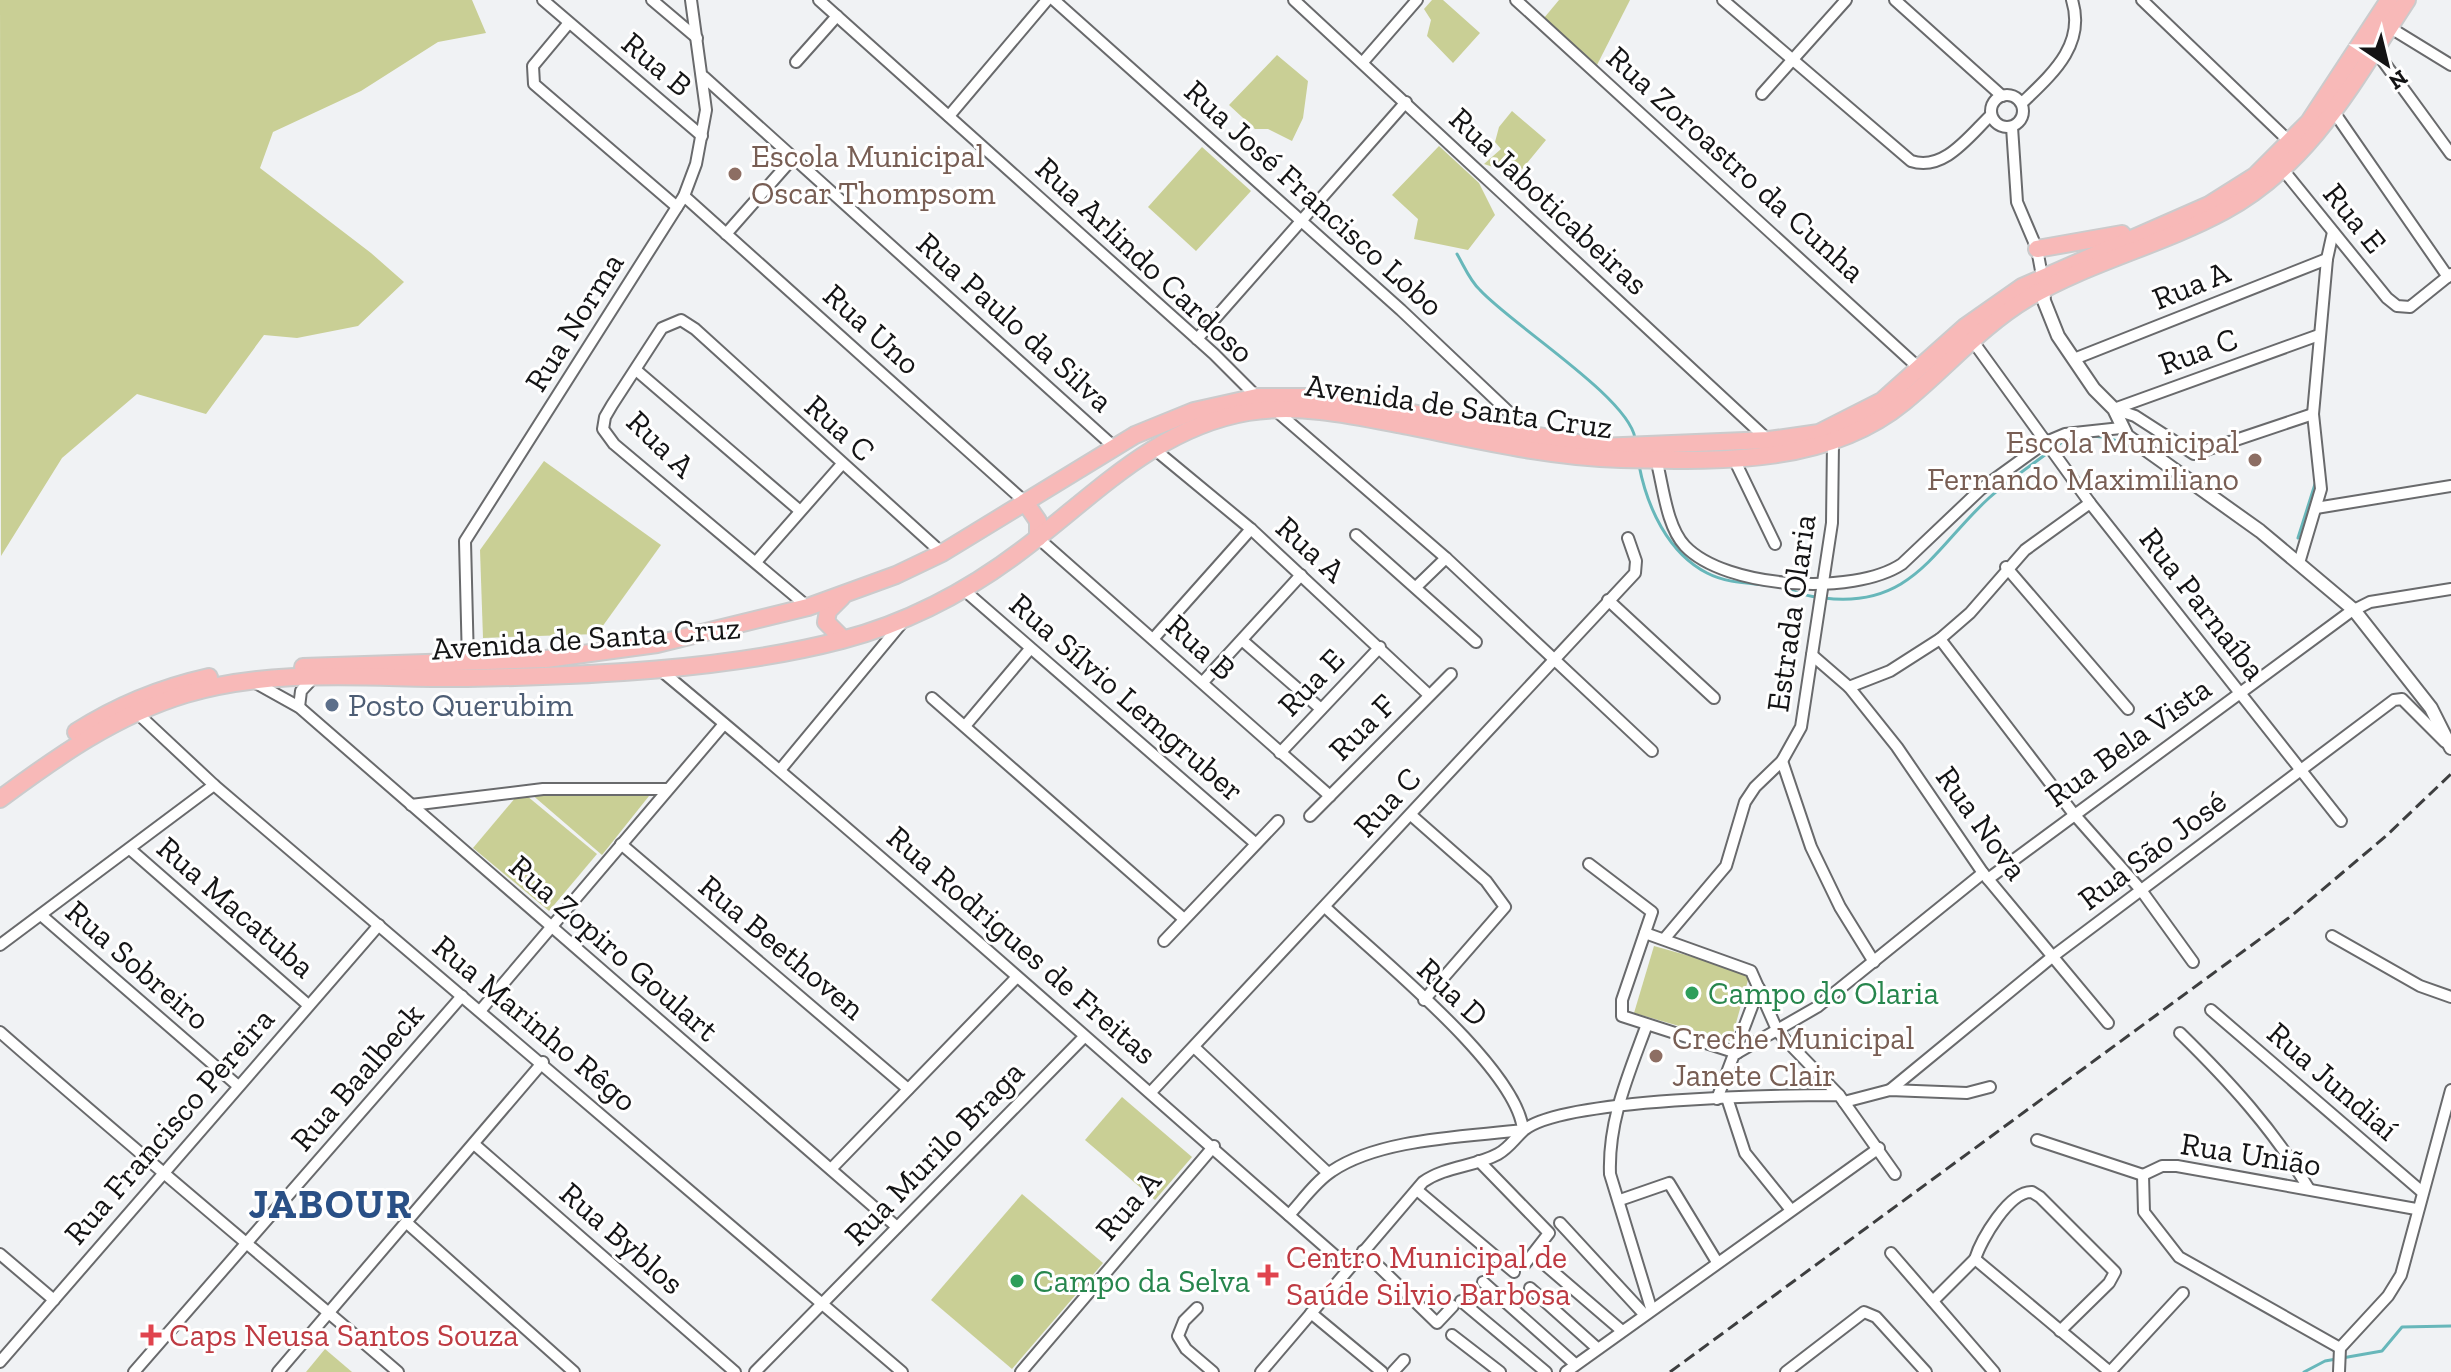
<svg xmlns="http://www.w3.org/2000/svg" width="2451" height="1372" font-family="'Zilla Slab',serif">
  <rect width="100%" height="100%" fill="#f0f2f4"/>
  <g fill="#c9cf95">
    <path d="M0,0H472L486,33L438,42L361,91L273,132L260,168L371,253L404,282L358,326L297,338L264,335L206,414L137,394L62,458L1,556Z"/>
    <path d="M1432,0H1443L1480,33L1453,63L1427,36L1431,20L1424,9Z"/>
    <path d="M1559,0H1630L1597,65L1544,18Z"/>
    <path d="M1277,55L1308,81L1303,118L1292,141L1268,129H1255L1229,105Z"/>
    <path d="M1512,111L1546,140L1514,179L1502,170L1484,164L1501,149L1495,142L1499,127Z"/>
    <path d="M1439,146L1479,183L1495,215L1468,250L1414,239L1418,219L1392,195Z"/>
    <path d="M1202,147L1251,191L1196,251L1148,207Z"/>
    <path d="M544,461L661,545L597,634L483,638L480,550Z"/>
    <path d="M521,791L597,854L549,911L473,848Z"/>
    <path d="M634,792L649,796L602,855L530,793Z"/>
    <path d="M1654,946L1750,973L1731,1041L1634,1013Z"/>
    <path d="M1122,1097L1192,1157L1155,1200L1085,1140Z"/>
    <path d="M1022,1194L1103,1263L1012,1369L931,1300Z"/>
    <path d="M325,1349L352,1372H306Z"/>
  </g>
  <g fill="none" stroke-linecap="round" stroke-linejoin="round">
    <g stroke="#67b7ba" stroke-width="3">
      <path d="M1457,254C1464,266 1470,281 1480,290C1512,325 1628,397 1635,438"/>
      <path d="M2093,436L2110,438L2139,451"/>
      <path d="M1639,465C1647,507 1668,553 1707,573C1728,584 1752,583 1774,586C1789,588 1802,596 1817,597"/>
      <path d="M2298,538L2316,481"/>
      <path d="M1824,598C1912,609 1935,547 1989,498C2011,478 2038,461 2062,442L2074,438"/>
      <path d="M2304,1372L2325,1361L2382,1351L2402,1327L2451,1326"/>
    </g>
    <defs>
      <g id="minor">
        <path d="M543,0L702,136"/>
        <path d="M652,0L697,38"/>
        <path d="M819,0L1214,354L1257,397"/>
        <path d="M1054,0L1401,310L1532,434"/>
        <path d="M1294,0L1767,439"/>
        <path d="M1516,0L1920,369"/>
        <path d="M1723,0L1911,161C1944,172 1969,136 1991,115"/>
        <path d="M1895,0L2002,96"/>
        <path d="M2142,0L2291,143"/>
        <path d="M568,24L533,66L534,84L677,207"/>
        <path d="M2389,27L2451,65"/>
        <path d="M2375,50L2451,154"/>
        <path d="M796,62L837,16"/>
        <path d="M1363,62L1417,0"/>
        <path d="M704,77L1113,446"/>
        <path d="M1762,94L1846,0"/>
        <circle cx="2007" cy="111" r="16"/>
        <path d="M2022,103C2052,74 2086,45 2072,0"/>
        <path d="M2334,112L2448,277"/>
        <path d="M949,116L1047,0"/>
        <path d="M2012,127L2017,202L2037,249L2042,276"/>
        <path d="M2284,171L2387,298L2397,306L2410,307L2451,274"/>
        <path d="M684,196L1025,502"/>
        <path d="M726,234L793,158"/>
        <path d="M1197,339L1406,102"/>
        <path d="M1972,340L2090,503L2341,821"/>
        <path d="M2074,359L2327,259"/>
        <path d="M636,370L799,510"/>
        <path d="M1274,409L1446,558L1652,751"/>
        <path d="M2114,409L2135,416L2194,454L2313,414"/>
        <path d="M2114,409L2319,335"/>
        <path d="M1153,448L1251,529L1429,695"/>
        <path d="M1733,457L1775,544"/>
        <path d="M1656,459C1663,484 1666,526 1685,546C1726,589 1854,596 1902,564L1981,489L2046,442L2065,434L2121,428"/>
        <path d="M2316,508L2451,486"/>
        <path d="M1356,535L1476,642"/>
        <path d="M1038,538L1330,796"/>
        <path d="M756,562L842,464"/>
        <path d="M2299,563L2321,489L2313,414L2327,259L2333,232"/>
        <path d="M2006,567L2128,709"/>
        <path d="M1416,587L1446,558"/>
        <path d="M964,590L1255,843"/>
        <path d="M1608,600L1714,698"/>
        <path d="M808,607L614,444L603,429L605,417L612,405L662,328L681,320L695,329L942,553"/>
        <path d="M1153,639L1251,529"/>
        <path d="M1940,639L2073,813L2141,890L2193,962"/>
        <path d="M1243,641L1321,709"/>
        <path d="M1812,655L1849,687L1890,671L1940,639L1970,613L2025,550L2090,503"/>
        <path d="M468,663L465,541L684,196L696,164L706,110L691,0"/>
        <path d="M658,668C892,863 1119,1067 1348,1267"/>
        <path d="M252,681L299,707L897,1227"/>
        <path d="M1203,682L1301,575"/>
        <path d="M1849,687L1897,747L1983,873L2108,1023"/>
        <path d="M932,698L1184,919"/>
        <path d="M299,707L301,691L314,677"/>
        <path d="M136,712L214,785L902,1372"/>
        <path d="M965,726L1030,649"/>
        <path d="M1280,753L1380,647"/>
        <path d="M1782,761L1811,847L1840,907L1874,962"/>
        <path d="M780,770L901,624"/>
        <path d="M411,805L543,789H666"/>
        <path d="M1411,815L1486,881L1505,907L1424,1000"/>
        <path d="M1310,816L1451,674"/>
        <path d="M621,844L908,1089"/>
        <path d="M131,850L307,1004"/>
        <path d="M1589,864L1652,912L1622,1000V1016L1737,1053"/>
        <path d="M1988,879L2350,612L2370,602L2451,589"/>
        <path d="M41,915L237,1085"/>
        <path d="M1645,933L1751,971L1778,1032L1839,1095"/>
        <path d="M2332,936L2420,986L2451,997"/>
        <path d="M1665,938L1726,866L1745,802L1755,787L1782,761L1801,727L1832,523L1833,443"/>
        <path d="M1164,941L1278,821"/>
        <path d="M0,945L214,785"/>
        <path d="M2211,1010L2421,1191"/>
        <path d="M480,1011L724,724"/>
        <path d="M1646,1027C1628,1076 1608,1121 1610,1174L1651,1308"/>
        <path d="M0,1032C131,1147 265,1258 398,1372"/>
        <path d="M2180,1033C2230,1082 2273,1129 2309,1189"/>
        <path d="M1194,1047L1328,1173"/>
        <path d="M1737,1053L1817,1007L1983,873"/>
        <path d="M1890,1090L2052,957L2394,700L2402,699L2445,742"/>
        <path d="M1152,1091L1635,573L1636,561L1628,538"/>
        <path d="M1727,1098L1745,1153L1791,1210"/>
        <path d="M1717,1099L1759,988"/>
        <path d="M1844,1102L1895,1174"/>
        <path d="M2037,1140L2143,1175"/>
        <path d="M474,1144L735,1372"/>
        <path d="M1479,1161L1549,1233L1525,1264"/>
        <path d="M831,1169L1016,978"/>
        <path d="M2143,1175L2144,1212L2179,1257L2340,1348"/>
        <path d="M2143,1175L2162,1166H2177L2416,1209"/>
        <path d="M1417,1190L1514,1272"/>
        <path d="M1620,1200L1669,1183L1717,1262"/>
        <path d="M1289,1215C1302,1201 1316,1181 1332,1171C1381,1138 1466,1137 1523,1130C1517,1067 1374,954 1325,907"/>
        <path d="M407,1223L574,1372"/>
        <path d="M1560,1223L1644,1314"/>
        <path d="M1363,1251L1437,1323L1453,1306"/>
        <path d="M1891,1253L1994,1372"/>
        <path d="M0,1254L54,1300"/>
        <path d="M1975,1259C1981,1240 2009,1191 2032,1192L2040,1197L2115,1272L2109,1283L2060,1331"/>
        <path d="M1543,1263L1621,1330"/>
        <path d="M1483,1282L1575,1364"/>
        <path d="M1530,1288L1597,1348"/>
        <path d="M1461,1301L1546,1372"/>
        <path d="M1933,1301L1975,1259L2110,1372"/>
        <path d="M1197,1308L1184,1321L1178,1336L1186,1349L1213,1372"/>
        <path d="M1311,1313L1382,1372"/>
        <path d="M1452,1335L1500,1372"/>
        <path d="M0,1362L379,925"/>
        <path d="M134,1372L462,996"/>
        <path d="M278,1372L543,1062"/>
        <path d="M755,1372L1084,1037"/>
        <path d="M1021,1372L1214,1146"/>
        <path d="M1261,1372L1423,1182C1446,1166 1474,1167 1498,1154C1509,1148 1515,1138 1524,1130C1563,1098 1781,1095 1839,1095L1844,1102L1890,1090L1967,1093L1990,1087"/>
        <path d="M1393,1372L1404,1360"/>
        <path d="M1566,1372L1879,1148"/>
        <path d="M1786,1372L1864,1312L1876,1317L1926,1372"/>
        <path d="M2110,1372L2183,1293"/>
        <path d="M2339,1372L2340,1348L2388,1296L2401,1275L2451,1090"/>
      </g>
      <path id="tertiary" d="M2043,285L2044,301L2058,336L2094,389L2114,409L2127,436L2260,531L2354,610L2431,708L2451,748"/>
      <g id="primary">
        <path d="M2037,249L2122,234"/>
        <path d="M1025,502L1038,521V538"/>
        <path d="M842,597L828,611L826,622L843,639"/>
        <path d="M303,667L546,659L657,644L808,607L896,575L942,553L1135,435L1194,411L1257,397H1324L1599,447L1769,440L1819,433L1882,401L1965,327L2022,287L2209,205L2255,176L2309,122L2389,0"/>
        <path d="M76,732C118,705 160,688 209,677"/>
        <path d="M0,799C58,756 116,715 186,694C276,667 375,679 467,678C587,676 727,670 842,640C907,623 968,591 1022,550C1094,496 1155,428 1248,412C1301,403 1356,416 1408,426C1478,440 1549,457 1621,459C1717,461 1826,466 1904,402C1946,368 1981,326 2028,298C2089,262 2161,245 2224,211C2311,164 2355,79 2407,0"/>
      </g>
    </defs>
    <use href="#minor" stroke="#696a6c" stroke-width="14"/>
    <use href="#tertiary" stroke="#696a6c" stroke-width="16"/>
    <use href="#primary" stroke="#cbcbcc" stroke-width="20"/>
    <use href="#minor" stroke="#fff" stroke-width="10"/>
    <use href="#tertiary" stroke="#fff" stroke-width="12"/>
    <use href="#primary" stroke="#f8b9b8" stroke-width="16"/>
    <path stroke="#3d3e3f" stroke-width="3" stroke-dasharray="12 6" stroke-linecap="butt" d="M1670,1372L2290,917L2386,836L2451,774"/>
  </g>
  <g fill="#8d6e63" stroke="#fff" stroke-width="3">
    <circle cx="735" cy="174" r="8"/>
    <circle cx="2255" cy="460" r="8"/>
    <circle cx="1656" cy="1056" r="8"/>
  </g>
  <circle fill="#5c6f8a" stroke="#fff" stroke-width="3" cx="332" cy="705" r="8"/>
  <g fill="#2e9e5b" stroke="#fff" stroke-width="3">
    <circle cx="1692" cy="993" r="8"/>
    <circle cx="1017" cy="1281" r="8"/>
  </g>
  <g fill="#e0444e" stroke="#fff" stroke-width="3">
    <path d="M1264 1263h8v8h8v8h-8v8h-8v-8h-8v-8h8z"/>
    <path d="M147 1323h8v8h8v8h-8v8h-8v-8h-8v-8h8z"/>
  </g>
  <g text-anchor="middle" stroke-width="6" stroke-linejoin="round" paint-order="stroke">
    <g font-size="32" fill="#141415" stroke="#fff">
      <text transform="translate(657 64) rotate(40)" y="11">Rua B</text>
      <text transform="translate(1736 164) rotate(42)" y="11">Rua Zoroastro da Cunha</text>
      <text transform="translate(1314 198) rotate(42)" y="11">Rua José Francisco Lobo</text>
      <text transform="translate(1549 201) rotate(43)" y="11">Rua Jaboticabeiras</text>
      <text transform="translate(2355 218) rotate(51)" y="11">Rua E</text>
      <text transform="translate(1145 260) rotate(43)" y="11">Rua Arlindo Cardoso</text>
      <text transform="translate(2191 285) rotate(-22)" y="11">Rua A</text>
      <text transform="translate(574 322) rotate(-58)" y="11">Rua Norma</text>
      <text transform="translate(1015 322) rotate(42)" y="11">Rua Paulo da Silva</text>
      <text transform="translate(872 329) rotate(42)" y="11">Rua Uno</text>
      <text transform="translate(2198 351) rotate(-20)" y="11">Rua C</text>
      <text transform="translate(1459 406) rotate(8)" y="11">Avenida de Santa Cruz</text>
      <text transform="translate(840 428) rotate(42)" y="11">Rua C</text>
      <text transform="translate(661 444) rotate(44)" y="11">Rua A</text>
      <text transform="translate(1311 549) rotate(42)" y="11">Rua A</text>
      <text transform="translate(2203 604) rotate(52)" y="11">Rua Parnaíba</text>
      <text transform="translate(1791 613) rotate(-82)" y="11">Estrada Olaria</text>
      <text transform="translate(586 638) rotate(-4)" y="11">Avenida de Santa Cruz</text>
      <text transform="translate(1201 647) rotate(42)" y="11">Rua B</text>
      <text transform="translate(1311 682) rotate(-46)" y="11">Rua E</text>
      <text transform="translate(1127 697) rotate(41)" y="11">Rua Sílvio Lemgruber</text>
      <text transform="translate(1362 727) rotate(-45)" y="11">Rua F</text>
      <text transform="translate(2128 742) rotate(-36)" y="11">Rua Bela Vista</text>
      <text transform="translate(1387 802) rotate(-47)" y="11">Rua C</text>
      <text transform="translate(1982 823) rotate(54)" y="11">Rua Nova</text>
      <text transform="translate(2152 850) rotate(-37)" y="11">Rua São José</text>
      <text transform="translate(236 907) rotate(41)" y="11">Rua Macatuba</text>
      <text transform="translate(1022 945) rotate(41)" y="11">Rua Rodrigues de Freitas</text>
      <text transform="translate(782 947) rotate(40)" y="11">Rua Beethoven</text>
      <text transform="translate(614 948) rotate(41)" y="11">Rua Zopiro Goulart</text>
      <text transform="translate(138 965) rotate(41)" y="11">Rua Sobreiro</text>
      <text transform="translate(1453 992) rotate(43)" y="11">Rua D</text>
      <text transform="translate(535 1023) rotate(40)" y="11">Rua Marinho Rêgo</text>
      <text transform="translate(357 1077) rotate(-49)" y="11">Rua Baalbeck</text>
      <text transform="translate(2333 1081) rotate(41)" y="11">Rua Jundiaí</text>
      <text transform="translate(169 1126) rotate(-49)" y="11">Rua Francisco Pereira</text>
      <text transform="translate(934 1153) rotate(-46)" y="11">Rua Murilo Braga</text>
      <text transform="translate(2251 1154) rotate(9)" y="11">Rua União</text>
      <text transform="translate(1128 1205) rotate(-49)" y="11">Rua A</text>
      <text transform="translate(622 1238) rotate(41)" y="11">Rua Byblos</text>
    </g>
    <g font-size="32" fill="#785e54" stroke="#fff" text-anchor="start">
      <text x="751" y="167">Escola Municipal<tspan x="751" dy="37">Oscar Thompsom</tspan></text>
      <text x="2239" y="453" text-anchor="end">Escola Municipal<tspan x="2239" dy="37">Fernando Maximiliano</tspan></text>
      <text x="1672" y="1049">Creche Municipal<tspan x="1672" dy="37">Janete Clair</tspan></text>
    </g>
    <g font-size="32" fill="#4e5e75" stroke="#fff" text-anchor="start">
      <text x="348" y="716">Posto Querubim</text>
    </g>
    <g font-size="32" fill="#27864d" stroke="#fff" text-anchor="start">
      <text x="1708" y="1004">Campo do Olaria</text>
      <text x="1033" y="1292">Campo da Selva</text>
    </g>
    <g font-size="32" fill="#be3a42" stroke="#fff" text-anchor="start">
      <text x="1286" y="1268">Centro Municipal de<tspan x="1286" dy="37">Saúde Silvio Barbosa</tspan></text>
      <text x="169" y="1346">Caps Neusa Santos Souza</text>
    </g>
    <g font-size="40" font-weight="bold" letter-spacing="2" fill="#2a5086" stroke="#fff">
      <text x="331" y="1218">JABOUR</text>
    </g>
  </g>
  <g transform="translate(2387 64) rotate(145)" stroke="#ffffff" stroke-width="6" paint-order="stroke">
  <path d="M0-6L14 30L0 20L-14 30Z" fill="#141415"/>
  <text y="-12" font-size="22" font-weight="bold" text-anchor="middle" fill="#141415">N</text>
  </g>
</svg>
